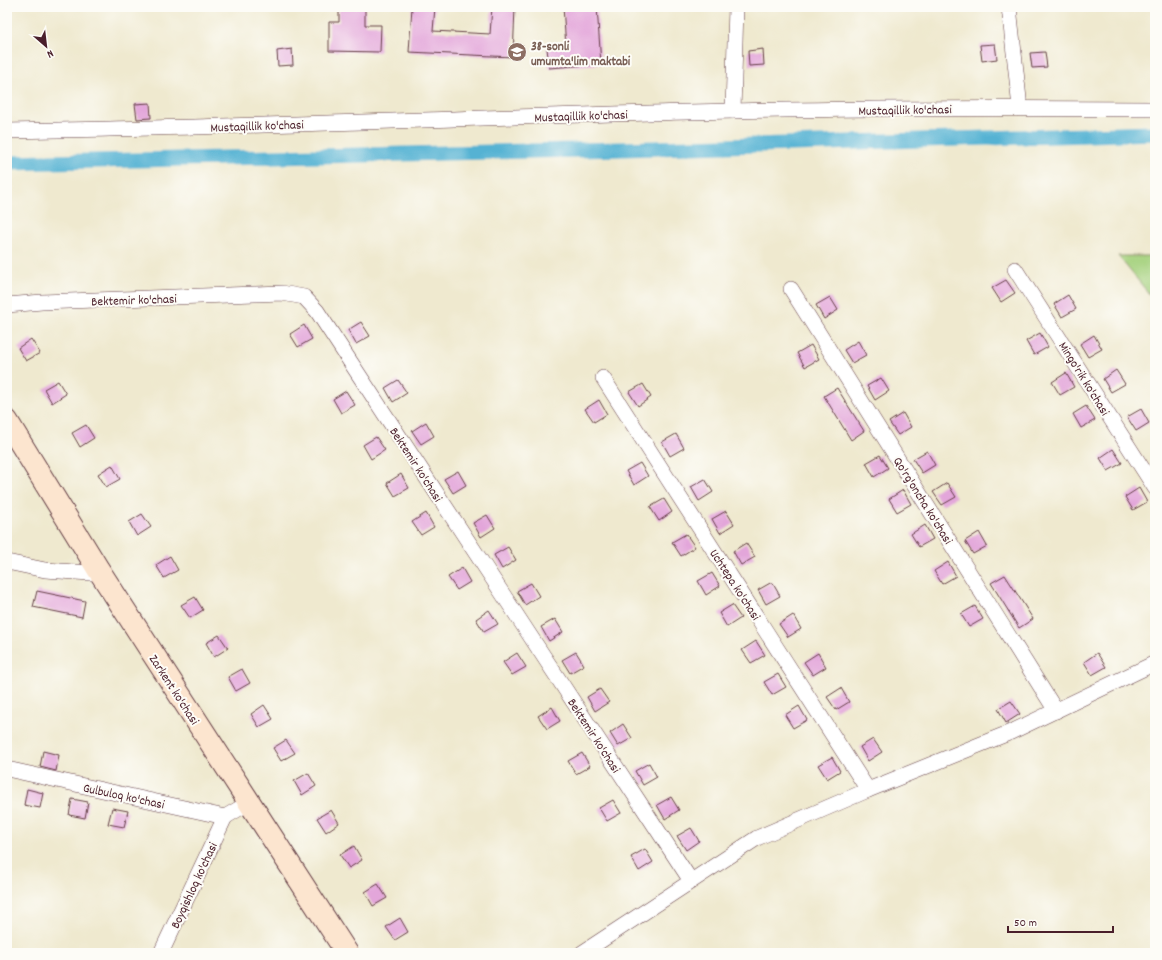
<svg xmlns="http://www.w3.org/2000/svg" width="1162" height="960" font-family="Dekko,sans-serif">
  <rect width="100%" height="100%" fill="#fdfcf7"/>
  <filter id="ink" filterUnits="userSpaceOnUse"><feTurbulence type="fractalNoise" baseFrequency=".025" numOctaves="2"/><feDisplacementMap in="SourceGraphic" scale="8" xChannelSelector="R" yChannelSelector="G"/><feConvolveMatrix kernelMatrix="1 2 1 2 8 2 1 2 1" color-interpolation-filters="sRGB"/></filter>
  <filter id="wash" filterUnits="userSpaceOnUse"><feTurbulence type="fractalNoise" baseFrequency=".012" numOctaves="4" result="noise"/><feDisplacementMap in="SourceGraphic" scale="16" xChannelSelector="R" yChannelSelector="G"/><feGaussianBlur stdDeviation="0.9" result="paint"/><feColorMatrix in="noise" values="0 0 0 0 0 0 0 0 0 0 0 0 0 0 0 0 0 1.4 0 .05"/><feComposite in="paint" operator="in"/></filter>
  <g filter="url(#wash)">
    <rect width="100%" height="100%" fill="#efe9cf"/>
    <path fill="#a6d27f" stroke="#787855" d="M1118,256H1155V301Z"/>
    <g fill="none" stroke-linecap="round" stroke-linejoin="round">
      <path stroke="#54b2d3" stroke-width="15" d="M7,163L622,149L1155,133"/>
    </g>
    <g id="blocks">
      <g fill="#e3a6da">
        <path d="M339,7H365V25H381L380,52L329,51V22H339Z"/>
        <path d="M412,7H435L433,31L490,34L492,7H515L513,57L409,52Z"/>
        <path d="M563,7H597L601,64L549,68L547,48L566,46Z"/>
        <path d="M995,44L997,59L982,61L980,45Z"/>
        <path d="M292,49L293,65L278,66L277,51Z"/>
        <path d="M763,49L764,65L749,66L748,51Z"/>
        <path d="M1045,52L1047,67L1032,68L1030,53Z"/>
        <path d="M150,103L151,118L137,119L135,104Z"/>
        <path d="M1006,280L1015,293L1001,302L992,288Z"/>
        <path d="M1068,295L1076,309L1062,317L1054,304Z"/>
        <path d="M830,297L838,310L824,319L816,305Z"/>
        <path d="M361,322L370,336L356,344L348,330Z"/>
        <path d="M304,325L312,339L298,347L290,334Z"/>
        <path d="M1040,333L1048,347L1034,355L1026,341Z"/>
        <path d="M1094,335L1102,349L1088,357L1080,344Z"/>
        <path d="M31,339L40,353L26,361L18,348Z"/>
        <path d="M858,341L866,355L852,363L844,350Z"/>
        <path d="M811,345L819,359L805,367L797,353Z"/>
        <path d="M1116,370L1125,384L1111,392L1103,379Z"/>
        <path d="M1066,373L1074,387L1060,395L1052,382Z"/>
        <path d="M881,378L889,391L875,400L867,386Z"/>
        <path d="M398,380L407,393L393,402L385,388Z"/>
        <path d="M58,381L66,394L52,403L44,389Z"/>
        <path d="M643,384L651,397L638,406L629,392Z"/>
        <path d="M837,388L864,431L851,440L824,396Z"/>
        <path d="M346,391L355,405L341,413L333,399Z"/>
        <path d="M599,400L607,414L594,422L585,409Z"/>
        <path d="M1086,406L1095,420L1081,428L1073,414Z"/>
        <path d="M1141,409L1149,423L1136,431L1127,417Z"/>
        <path d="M903,413L911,427L898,435L889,422Z"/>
        <path d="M426,422L434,436L421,444L412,431Z"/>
        <path d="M86,425L94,438L80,447L72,433Z"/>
        <path d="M676,434L684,448L670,456L662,442Z"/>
        <path d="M376,437L385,450L371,459L363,445Z"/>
        <path d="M1113,449L1122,463L1108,471L1100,458Z"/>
        <path d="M927,451L935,465L922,473L913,459Z"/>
        <path d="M880,455L888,468L874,477L866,463Z"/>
        <path d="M640,463L648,476L634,485L626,471Z"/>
        <path d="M112,465L120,479L106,487L98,474Z"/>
        <path d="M458,471L466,485L453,493L444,479Z"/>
        <path d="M401,474L409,488L395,496L387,483Z"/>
        <path d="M705,479L713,492L699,501L691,487Z"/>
        <path d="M947,483L956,497L942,505L933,492Z"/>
        <path d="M1139,488L1147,502L1133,510L1125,497Z"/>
        <path d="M903,490L911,504L897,512L889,499Z"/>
        <path d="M664,499L672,512L659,521L650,507Z"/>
        <path d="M726,511L734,524L720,533L712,519Z"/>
        <path d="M426,513L434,527L421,535L412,522Z"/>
        <path d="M142,514L151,527L137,536L129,522Z"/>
        <path d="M487,515L495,528L481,537L473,523Z"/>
        <path d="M925,525L933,539L919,547L911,534Z"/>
        <path d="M979,532L987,546L973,554L965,541Z"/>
        <path d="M686,534L695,547L681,556L672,542Z"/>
        <path d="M746,543L755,557L741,565L733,551Z"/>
        <path d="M508,547L516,560L502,569L494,555Z"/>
        <path d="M170,556L178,570L164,578L156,565Z"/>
        <path d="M948,562L956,576L942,584L934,571Z"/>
        <path d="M462,568L470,582L457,590L448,577Z"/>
        <path d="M712,573L720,586L706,595L698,581Z"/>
        <path d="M1005,575L1033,619L1019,628L991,583Z"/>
        <path d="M772,582L780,596L766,604L758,590Z"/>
        <path d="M531,583L539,596L525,605L517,591Z"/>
        <path d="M37,591L85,601L82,617L33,607Z"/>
        <path d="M195,597L203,610L190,618L181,605Z"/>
        <path d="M732,605L741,618L727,627L719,613Z"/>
        <path d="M975,606L983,619L969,627L961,614Z"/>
        <path d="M489,610L498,624L484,632L476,619Z"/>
        <path d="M793,615L801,629L788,637L779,624Z"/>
        <path d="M555,619L563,632L549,641L541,627Z"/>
        <path d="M219,635L228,648L214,657L206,643Z"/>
        <path d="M756,641L765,655L751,663L742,650Z"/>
        <path d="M576,652L584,665L570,673L562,660Z"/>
        <path d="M517,653L526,667L512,675L503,662Z"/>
        <path d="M818,653L826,667L813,675L804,662Z"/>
        <path d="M1097,653L1106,667L1092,675L1084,662Z"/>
        <path d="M242,669L250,683L236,691L228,677Z"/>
        <path d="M778,674L786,687L772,695L764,682Z"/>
        <path d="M841,688L849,702L836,710L827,697Z"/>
        <path d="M600,689L609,702L595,711L587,697Z"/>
        <path d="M1011,701L1020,714L1006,723L998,709Z"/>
        <path d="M264,705L273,719L259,727L251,714Z"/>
        <path d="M799,706L807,720L793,728L785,715Z"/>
        <path d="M552,707L560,721L547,729L538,716Z"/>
        <path d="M623,724L632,738L618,746L610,733Z"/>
        <path d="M873,739L882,752L868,761L860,747Z"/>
        <path d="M286,740L295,753L281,761L273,748Z"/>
        <path d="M43,751L59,755L56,771L40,767Z"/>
        <path d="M582,753L590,766L576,774L568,761Z"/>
        <path d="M832,757L840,771L827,779L818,765Z"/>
        <path d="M649,763L657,777L643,785L635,771Z"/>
        <path d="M308,773L316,786L302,795L294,781Z"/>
        <path d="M27,789L43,793L40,808L24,805Z"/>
        <path d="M671,797L679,810L665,819L657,805Z"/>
        <path d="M72,799L88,802L85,818L69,815Z"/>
        <path d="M613,800L621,813L607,821L599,808Z"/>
        <path d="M112,808L128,811L124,827L108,824Z"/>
        <path d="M331,810L339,823L326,832L317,818Z"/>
        <path d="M691,828L699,841L686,850L677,836Z"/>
        <path d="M354,846L362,860L349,868L340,855Z"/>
        <path d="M645,849L653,862L639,871L631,857Z"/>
        <path d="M378,884L387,898L373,906L365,892Z"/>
        <path d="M400,918L408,932L395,940L386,927Z"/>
      </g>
    </g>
  </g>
  <g filter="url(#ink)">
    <use href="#blocks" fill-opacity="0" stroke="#633d44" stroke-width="1"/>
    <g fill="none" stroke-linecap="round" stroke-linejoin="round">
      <defs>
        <g id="street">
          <path d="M1009,7L1020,108"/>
          <path d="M733,111L736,7"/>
          <path d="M7,131C249,128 491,116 734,111C874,108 1015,108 1155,109"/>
          <path d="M1015,269L1155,488"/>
          <path d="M791,289L1056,711"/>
          <path d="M7,305L42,302L282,293L304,297L317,311L691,881"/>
          <path d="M603,378L868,790"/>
          <path d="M7,562L45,570L90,573"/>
          <path d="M7,769L225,817L240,808"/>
          <path d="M161,953L225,817"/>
          <path d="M582,953L757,838L868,790L1011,732L1155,663"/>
        </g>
        <path id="secondary" d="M7,421L98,569L347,953"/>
      </defs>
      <use href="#street" stroke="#633d44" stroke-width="16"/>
      <use href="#secondary" stroke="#633d44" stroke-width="24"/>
      <use href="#street" stroke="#fff" stroke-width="15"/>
      <use href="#secondary" stroke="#fce5cf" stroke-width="22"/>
    </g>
  </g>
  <defs>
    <symbol id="school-disc" viewBox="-11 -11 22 22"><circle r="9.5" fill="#8d6e63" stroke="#fdfcf7"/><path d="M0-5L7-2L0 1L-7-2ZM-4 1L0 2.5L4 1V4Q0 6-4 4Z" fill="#fff"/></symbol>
  </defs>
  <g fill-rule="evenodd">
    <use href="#school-disc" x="506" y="41" width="22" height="22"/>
  </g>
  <g text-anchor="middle" stroke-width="4" stroke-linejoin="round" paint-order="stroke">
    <g font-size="13" font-weight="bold" fill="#785e54" stroke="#fdfcf7" text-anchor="start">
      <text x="531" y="50">38-sonli<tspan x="531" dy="15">umumta'lim maktabi</tspan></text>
    </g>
    <g font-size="13" fill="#4a1f2b" stroke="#fdfcf7">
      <text transform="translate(905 109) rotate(-1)" y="5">Mustaqillik ko'chasi</text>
      <text transform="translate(581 115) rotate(-2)" y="5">Mustaqillik ko'chasi</text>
      <text transform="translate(257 125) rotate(-2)" y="5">Mustaqillik ko'chasi</text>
      <text transform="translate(134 299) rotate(-2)" y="5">Bektemir ko'chasi</text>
      <text transform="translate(1085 378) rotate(58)" y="5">Mingo'rik ko'chasi</text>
      <text transform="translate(417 464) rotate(57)" y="5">Bektemir ko'chasi</text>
      <text transform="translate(924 500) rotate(58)" y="5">Qo'rg'oncha ko'chasi</text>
      <text transform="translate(736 584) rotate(57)" y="5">Uchtepa ko'chasi</text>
      <text transform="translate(175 689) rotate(57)" y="5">Zarkent ko'chasi</text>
      <text transform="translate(595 735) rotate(57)" y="5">Bektemir ko'chasi</text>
      <text transform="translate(124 795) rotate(12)" y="5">Gulbuloq ko'chasi</text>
      <text transform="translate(193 885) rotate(-65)" y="5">Boyqishloq ko'chasi</text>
    </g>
  </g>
  <rect width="1162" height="960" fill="none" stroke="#fdfcf7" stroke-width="24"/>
  <g transform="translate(46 46) rotate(152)" stroke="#fdfcf7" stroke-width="3" paint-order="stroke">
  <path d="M0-3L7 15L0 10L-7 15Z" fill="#4a1f2b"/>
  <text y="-6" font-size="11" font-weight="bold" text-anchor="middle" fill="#4a1f2b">N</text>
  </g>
  <path d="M1008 926v6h105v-6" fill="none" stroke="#4a1f2b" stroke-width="2"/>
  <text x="1014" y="926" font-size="12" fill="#4a1f2b" stroke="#fdfcf7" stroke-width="3" paint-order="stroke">50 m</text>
</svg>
